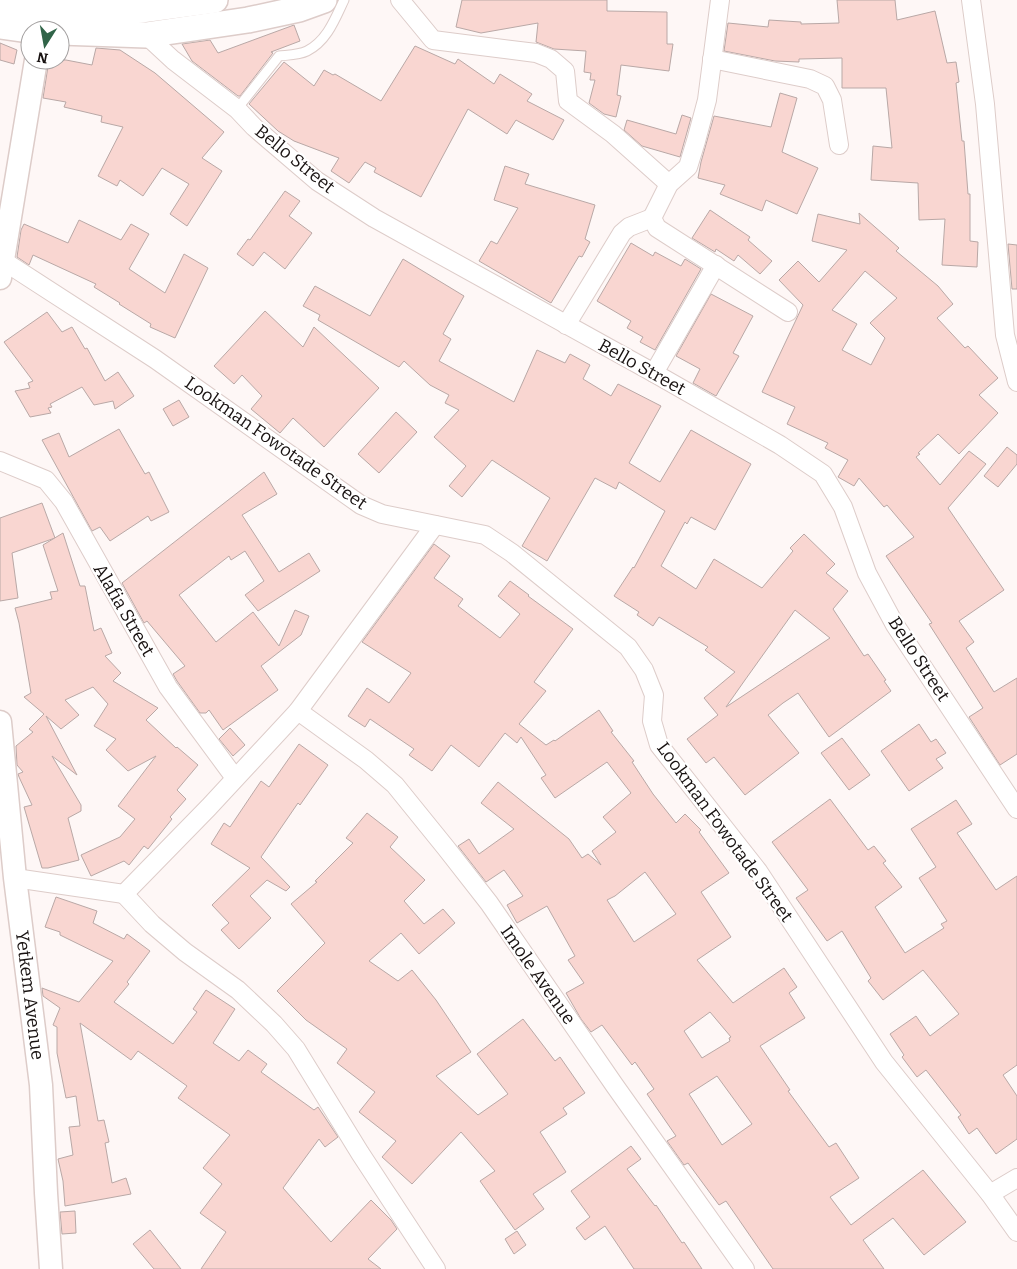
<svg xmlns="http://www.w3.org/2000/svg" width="1017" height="1269" font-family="Bitter,serif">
  <rect width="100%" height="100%" fill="#fef7f6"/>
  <g fill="#f9d6d1" stroke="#b9a8a6" fill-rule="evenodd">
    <path d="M462,0H607V11L667,12V44H673L669,71L621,65L617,95L621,96L616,117L604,114L589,103L595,80H590L591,73L584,72L586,51L554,49L536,42L538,23L481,33L456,27Z"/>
    <path d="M837,0H895L897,20L935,11L947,63L956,62L959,82L956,83L962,141H964L968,194H970V241L978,242L977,267L942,265L945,219L919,220L918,183L871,180L873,146L892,148L886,88H842V58L799,59V62L775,61L724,51L728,23L768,27L769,20L801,22V24L839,23Z"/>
    <path d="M294,25L300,41L271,52L273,53L240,96H238L192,61L182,44L210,40L218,53Z"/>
    <path d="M0,43L17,50L14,64L0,60Z"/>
    <path d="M415,46L455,64L458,59L494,84L500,74L532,94L527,101L564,120L553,140L516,120L507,134L468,109L421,197L374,172L376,168L365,162L349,183L331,171L339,158L294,141L278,131L249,104L284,62L314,86L324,70L333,75L335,74L381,101Z"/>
    <path d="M96,48L120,50L155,73L224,132L202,158L222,171L187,226L170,214L189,184L162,168L143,196L120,180L117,186L98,176L123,127L101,122L102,116L64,107L66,102L43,98L49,60H66L92,65Z"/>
    <path d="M780,93L797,98L782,152L818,168L797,214L766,200L762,211L720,194L725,185L698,178L701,162L714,116L771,127Z"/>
    <path d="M682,115L691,118L680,157L642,146L624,130L627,120L676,134Z"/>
    <path d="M505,166L529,174L525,184L595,205L585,239L590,242L582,257L579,256L551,303L479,261L491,241L497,244L518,208L494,200Z"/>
    <path d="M285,191L300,201L289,216L312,233L285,269L264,252L253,266L237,254L248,239L250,240Z"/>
    <path d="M710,210L750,237L748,240L772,261L760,274L738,255L734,261L716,249L715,252L692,238Z"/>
    <path d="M859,213L899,248L896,251L938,286L953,304L937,318L965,348L968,346L998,378L979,395L998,413L959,454L938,434L918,453L920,454L916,457L940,485L969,451L986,464L948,508L1004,590L959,621L974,642L966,648L994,692L1017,678V754L1000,765L969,717L983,708L929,624L932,623L886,556L914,537L887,505L884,507L859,478L854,486L838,477L848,460L825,448L828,443L787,424L795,407L762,392L803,305L779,280L798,261L819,282L847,250L812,241L818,214L860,224ZM865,271L897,298L870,323L885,338L871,365L842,350L857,324L832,310Z"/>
    <path d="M79,220L121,240L131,224L149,234L129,269L165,293L184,254L208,268L175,338L150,327L151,324L119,304L120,303L94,287L96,284L33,255L29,265L17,257L21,230L24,224L68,243Z"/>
    <path d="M631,243L653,256L655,252L681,266L685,259L701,269L655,350L640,342L643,337L627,328L631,321L597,301Z"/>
    <path d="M1008,244L1017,245V289H1012Z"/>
    <path d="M403,259L464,296L443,334L451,339L439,361L514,402L537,350L565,363L570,354L590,365L583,379L611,396L618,384L661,406L629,463L660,482L691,430L751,464L715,530L691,517L687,524L685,522L661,566L696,589L714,559L762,588L793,551L790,548L804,534L835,564L826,573L848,591L833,609L864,656L868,654L886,680L884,681L891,691L829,737L798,693L783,703L768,715L799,753L745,795L714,757L706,763L687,739L718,715L704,698L735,672L705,650L708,647L659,617L653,626L637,615L639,612L614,596L633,567L634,568L665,511L619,482L616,489L595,478L547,561L522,546L550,498L492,460L462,497L449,486L466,466L434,437L459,410L445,403L449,395L430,385L404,361L399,367L318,320L320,315L303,306L315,286L370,316ZM795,610L830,638L726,707L745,680Z"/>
    <path d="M711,294L753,316L733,353L739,356L716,396L693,383L700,369L676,356Z"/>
    <path d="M265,311L303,347L314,327L379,388L324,447L293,418L280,433L251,409L262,396L242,375L234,384L214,366Z"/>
    <path d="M47,312L62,332L72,327L85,349L87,348L105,381L118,372L134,396L115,409L113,401L94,405L82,387L50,404L52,407L48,408L51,413L30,417L15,391L30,388L28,383L33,381L4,342Z"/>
    <path d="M179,400L189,417L173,426L163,409Z"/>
    <path d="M396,412L417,432L379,473L358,454Z"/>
    <path d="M119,429L145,474L149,472L169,512L151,521L148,516L110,541L100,527L92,531L42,440L59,433L69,457Z"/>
    <path d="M1007,447L1017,455V464L998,487L984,476Z"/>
    <path d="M264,472L277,494L242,515L279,572L309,553L320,571L258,611L245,595L264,581L245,551L231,560L229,556L179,595L216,642L253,612L279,646L295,610L309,616L301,635L261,666L278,690L223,730L209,710L206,713H200L177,681L173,674L185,666L147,621L144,623L122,583Z"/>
    <path d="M42,503L55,538L12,553L18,598L0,601V518Z"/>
    <path d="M63,533L80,586H85L94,631L101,628L112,653L105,656L121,673L113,681L158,708L146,720L176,748L177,747L198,765L177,790L186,799L170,817L172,819L148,849L144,846L129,865L124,861L91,876L81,855L120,837L135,819L118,806L156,756L128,771L106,750L116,739L94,726L108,704L93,687L65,700L79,715L61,729L46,716L77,775L52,756L81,805V811L68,818L79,860L48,868H42L24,807L32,805L19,777L18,774L23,772L17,765L16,746L33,732L29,729L44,714L24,697L31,693L19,623L15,608L52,599L50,592L58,591L43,545Z"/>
    <path d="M434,544L450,556L434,578L463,599L458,606L500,638L520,614L498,596L510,581L529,595L528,596L573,629L534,682L546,691L519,724L546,745L554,740L555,741L599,710L613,731L611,732L634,761L632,762L653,794L676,823L685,814L701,830L699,832L729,873L701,892L731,937L697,960L733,1003L784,968L797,987L789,993L805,1018L760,1046L790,1090L788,1091L829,1147L836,1143L859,1178L830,1197L851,1225L923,1170L966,1222L924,1255L893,1218L863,1240L884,1269H773L726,1201L719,1205L688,1163L684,1165L667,1141L676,1136L647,1094L654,1089L635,1062L632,1065L602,1025L591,1032L581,1019L566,993L584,983L568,960L575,956L547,906L517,923L507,905L523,896L504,870L486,882L458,846L469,839L479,854L514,829L481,803L498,782L569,839L582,858L588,854L601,865L592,851L616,832L603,817L631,793L607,762L555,798L541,778L546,775L521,737L517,743L505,733L479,767L451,745L432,771L409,755L414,749L370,719L365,727L348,716L367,688L389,703L411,673L362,642ZM645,872L676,914L634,942L607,900L615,896ZM710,1012L731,1037L729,1038L730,1041L702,1058L684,1031ZM717,1076L752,1124L722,1145L689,1094Z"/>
    <path d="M919,724L931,742L936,739L946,753L936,759L943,768L909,791L881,751Z"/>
    <path d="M230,728L245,745L233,756L219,739Z"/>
    <path d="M842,738L870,775L849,790L821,753Z"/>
    <path d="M299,744L328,765L300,805L298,803L261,857L290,887L286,891L267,880L250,896L271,918L239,949L221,930L229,923L212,905L250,868L211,844L224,823L230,827L261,781L269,787Z"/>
    <path d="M830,799L868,850L874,846L886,861L883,863L902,887L875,907L905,953L944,928L941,924L947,921L919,878L936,867L911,829L956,800L972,824L957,833L996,890L1017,876V1065L1003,1075L1017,1096V1139L996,1154L977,1128L969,1134L958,1117L961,1115L926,1070L917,1077L902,1057L904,1055L890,1034L916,1016L930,1036L959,1014L923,970L883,1000L868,981L871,978L842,931L827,941L796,898L808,890L772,842Z"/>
    <path d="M367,813L398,837L390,847L425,880L404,901L424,924L443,909L455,923L419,954L401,933L369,961L398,981L412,970L436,1000L471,1052L436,1076L478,1115L508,1094L477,1054L523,1019L555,1061L560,1057L585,1093L563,1108L567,1114L540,1132L566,1172L533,1194L544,1209L515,1230L480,1181L495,1171L461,1132L412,1184L382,1157L396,1141L359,1112L375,1092L337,1063L347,1049L306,1020L277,991L325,943L291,904L317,882L315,881L353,843L346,838Z"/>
    <path d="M56,897L97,911L93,923L124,939L127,934L150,951L127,982L129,984L114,1002L173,1044L197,1012L193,1009L206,990L235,1009L213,1043L239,1061L248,1050L267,1064L261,1072L314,1110L318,1107L338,1137L325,1147L319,1139L283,1188L331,1242L371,1200L391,1220L397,1229L368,1259L381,1269H201L226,1232L200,1213L222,1184L203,1168L230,1135L178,1098L187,1086L138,1051L131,1060L80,1023L98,1121L104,1120L109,1142L105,1143L112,1183L126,1178L131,1194L65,1206L63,1181L58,1159L73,1155L69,1127L80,1126L76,1096L66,1098L57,1053V1027L53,1025L60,1008L43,996L42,988L79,1002L113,961L60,935V932L45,927Z"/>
    <path d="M631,1146L641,1159L627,1169L655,1206L656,1205L682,1243L684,1242L702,1269H634L605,1226L585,1240L576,1228L590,1217L571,1191Z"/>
    <path d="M75,1211L76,1233L62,1234L60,1212Z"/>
    <path d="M150,1230L181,1269H154L133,1244Z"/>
    <path d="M517,1231L526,1245L514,1254L505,1239Z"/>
  </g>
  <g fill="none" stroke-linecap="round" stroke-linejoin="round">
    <defs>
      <path id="service" d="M237,109L279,56C287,55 299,55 307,51C327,41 335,19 344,0"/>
      <g id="minor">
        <path d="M400,0L433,40L536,53L551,59L565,71L568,101L613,134L669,184"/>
        <path d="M720,0L707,100L696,141L688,167L669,184L652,218L657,228L788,312"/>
        <path d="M971,0L985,104L1005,335L1017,382"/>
        <path d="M146,35L173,60L237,109L254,127L317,181L374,218L654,373L780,445L823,474L843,507L867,573L895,625L1017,809"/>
        <path d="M712,59L810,79L825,86L832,100L839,145"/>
        <path d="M2,260L155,359L361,505L382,514L485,535L512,553L628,647L644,670L654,695L652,721L659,745L758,871L884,1062L990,1194L1017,1232"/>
        <path d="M566,325L622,233L629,227L652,218"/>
        <path d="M654,373L716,265"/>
        <path d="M0,461L46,480L64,502L168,687L235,778"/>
        <path d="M298,711L366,760L395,785L446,848L489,903L615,1086L745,1269"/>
        <path d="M15,878L124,894L209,807L298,711L435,525"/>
        <path d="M124,894L152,924L185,952L238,990L274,1024L296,1049L360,1153L436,1269"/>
        <path d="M990,1194L1017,1178"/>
      </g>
      <g id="tertiary">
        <path d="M0,278L36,60"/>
        <path id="s1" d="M0,722L15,878L41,1085L46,1193L51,1269"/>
      </g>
      <g id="secondary">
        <path d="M0,4L50,12L133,11L215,0"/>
        <path d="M0,26L30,30"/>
        <path d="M60,32L146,35L248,20L299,9L324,0"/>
      </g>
    </defs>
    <use href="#service" stroke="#ddccc9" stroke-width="11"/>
    <use href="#minor" stroke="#ddccc9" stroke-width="20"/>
    <use href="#tertiary" stroke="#ddccc9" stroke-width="25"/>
    <use href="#secondary" stroke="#ddccc9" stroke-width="28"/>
    <use href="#service" stroke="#fff" stroke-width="9"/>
    <use href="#minor" stroke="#fff" stroke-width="18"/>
    <use href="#tertiary" stroke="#fff" stroke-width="22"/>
    <use href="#secondary" stroke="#fff" stroke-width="25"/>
  </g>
  <g text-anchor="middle" stroke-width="4.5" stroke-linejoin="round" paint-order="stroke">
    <g font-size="18" fill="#181211" stroke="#fff">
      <text transform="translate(295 159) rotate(39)" y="6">Bello Street</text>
      <text transform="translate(642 367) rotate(29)" y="6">Bello Street</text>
      <text transform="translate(276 443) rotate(35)" y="6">Lookman Fowotade Street</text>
      <text transform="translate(124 610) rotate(60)" y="6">Alafia Street</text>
      <text transform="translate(919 659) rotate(57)" y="6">Bello Street</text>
      <text transform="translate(725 832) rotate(54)" y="6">Lookman Fowotade Street</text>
      <text transform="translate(538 975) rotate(55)" y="6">Imole Avenue</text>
      <text dy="6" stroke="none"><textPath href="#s1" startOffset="275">Yetkem Avenue</textPath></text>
    </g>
  </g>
  <g transform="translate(45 45) rotate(191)"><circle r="24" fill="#ffffff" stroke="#a3a0a0"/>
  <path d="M0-4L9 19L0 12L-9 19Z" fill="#306448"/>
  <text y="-8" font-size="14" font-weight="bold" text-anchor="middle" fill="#181211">N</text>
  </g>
</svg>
